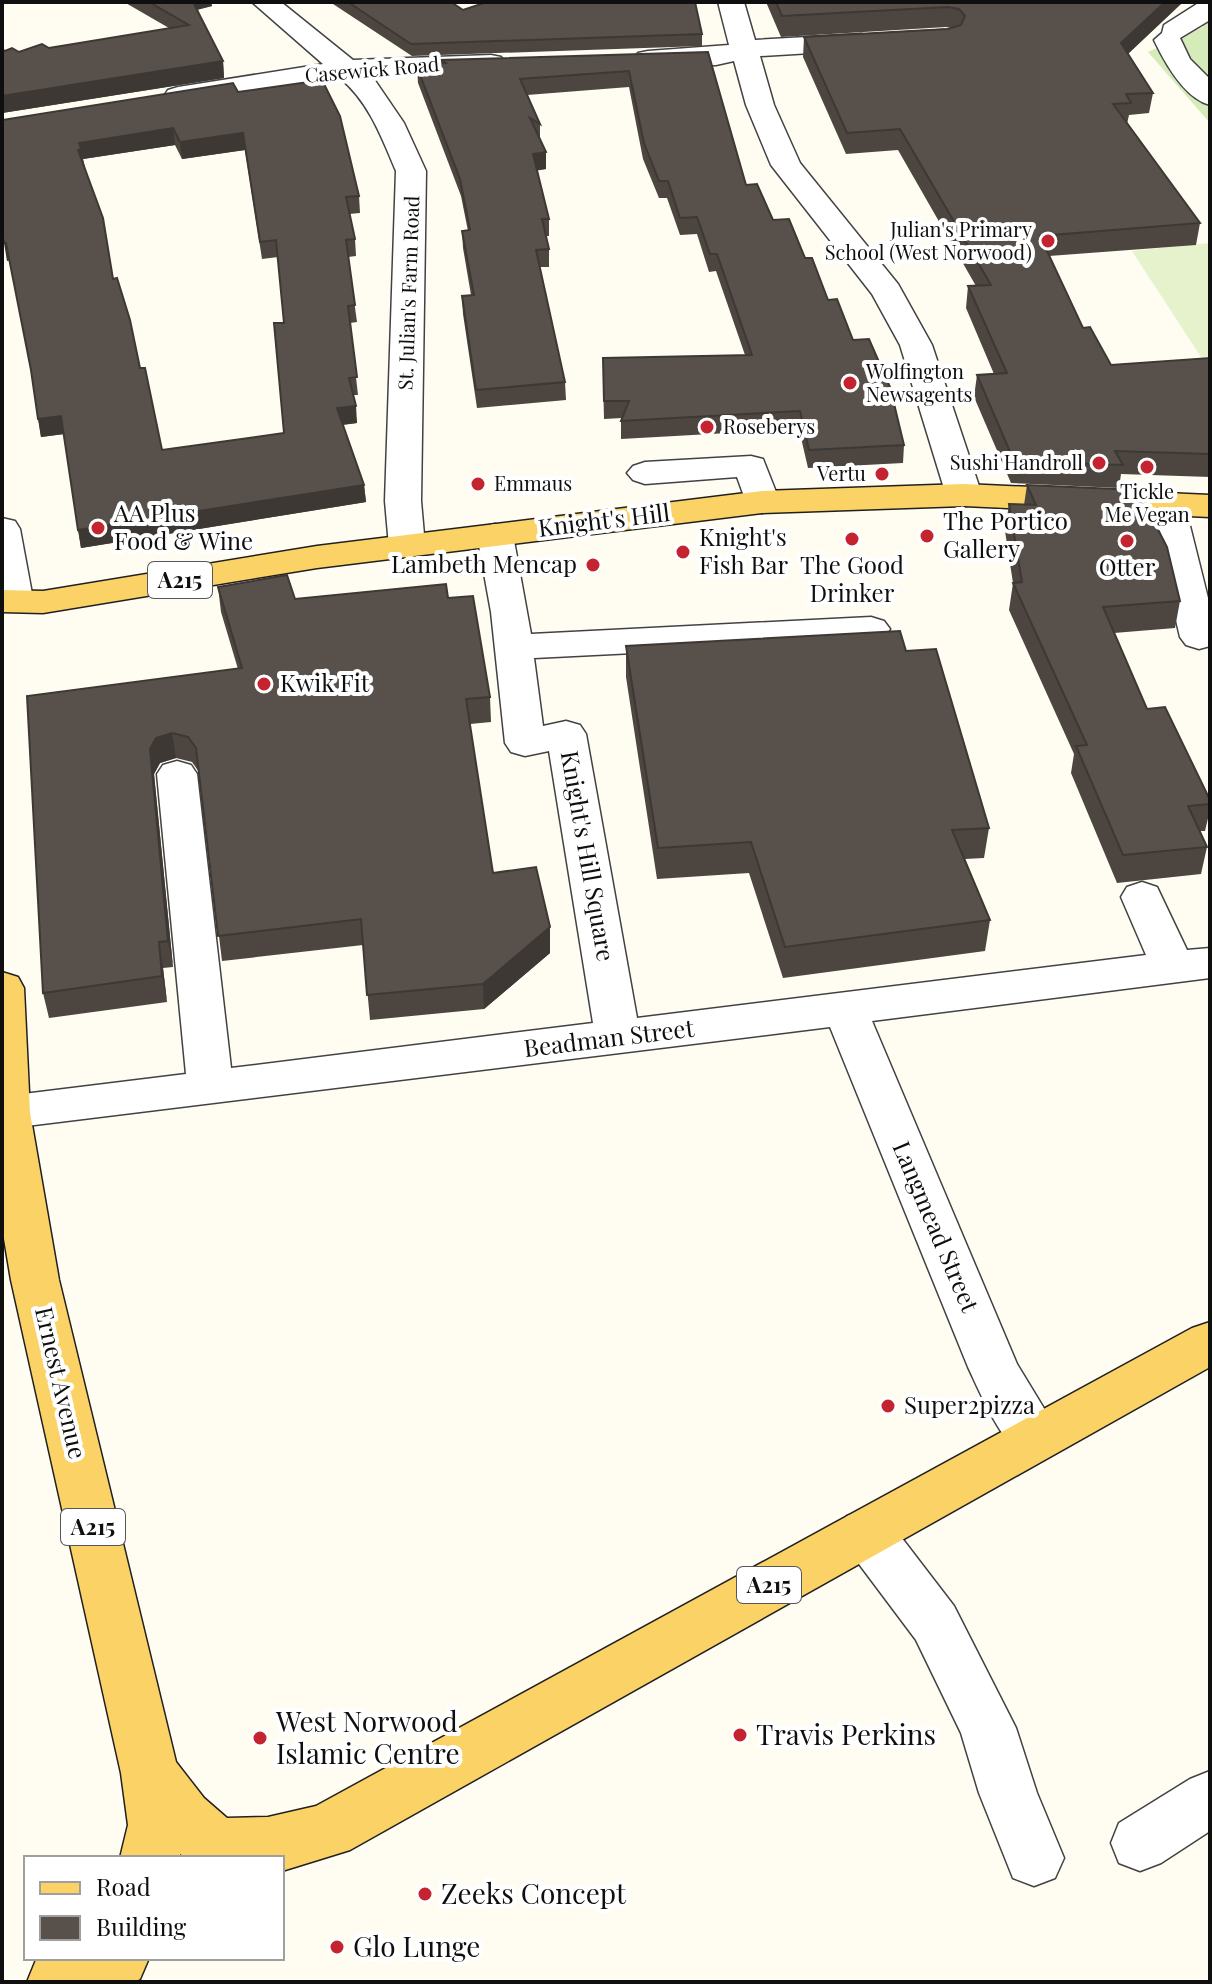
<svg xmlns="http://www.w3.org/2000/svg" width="1212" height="1984" font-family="'Playfair Display',serif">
  <rect width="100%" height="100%" fill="#fffcf2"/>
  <path fill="#d5ebba" d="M1210,18V123L1148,52L1203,27L1205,19Z"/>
  <path fill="#e6f2cc" d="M1210,243V371L1132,251Z"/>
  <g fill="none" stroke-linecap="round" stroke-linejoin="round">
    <defs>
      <g id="minor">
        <path d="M252,2H281L353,60L491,55L501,57L505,63L501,69L491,71L372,76L404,123L426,171L421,501L425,546L420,554L407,557L394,554L389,546L385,501L396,171C382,138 369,102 340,78L178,105L168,102L164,96L168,90L178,87L323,64Z"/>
        <path d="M718,2H744L755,40L861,34L871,36L875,42L871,48L861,50L760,56L774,105L800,163L898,284L932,345L982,495L977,503L964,506L951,503L946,495L900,345L872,294L771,165L746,105L734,61L716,65L648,67L638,65L634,59L638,53L648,51L729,45Z"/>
        <path d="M1200,2H1210V20L1180,38L1190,59L1210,79V105C1184,98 1165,63 1154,40L1162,33L1164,25Z"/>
        <path d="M751,456L763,459L780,502L775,510L762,513L749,510L737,477L645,484L633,480L627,473L633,466L645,462Z"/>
        <path d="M1166,491L1179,494L1184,502L1210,606V646L1199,649L1186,645L1180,637L1148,502L1153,494Z"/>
        <path d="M2,518L15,521L20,529L33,599L27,607L14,610L2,607Z"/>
        <path d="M495,524L508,527L513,535L531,634L871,617L884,621L890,629L884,637L871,641L534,658L543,726L566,721L580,725L586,734L637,1018L1146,955L1121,897L1127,887L1142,882L1157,887L1187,950L1210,948V978L872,1021L1017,1364L1062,1438L1054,1453C1049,1455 1042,1460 1036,1460C1007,1460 979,1390 968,1367L830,1027L2,1129V1097L7,1096L186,1074L157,774L163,765L177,761L191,765L197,774L231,1068L593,1023L549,751L525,756L511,752L505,743L491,612L477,535L482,527Z"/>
        <path d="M866,1509L885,1516L954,1606L1016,1728L1037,1793L1064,1858L1055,1878L1034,1886L1013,1878L979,1793L961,1733L916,1640L847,1548L839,1532L847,1516Z"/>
        <path d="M1210,1771V1831L1161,1863L1140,1871L1119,1863L1111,1843L1119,1823L1190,1779Z"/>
      </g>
      <g id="major">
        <path d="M964,484L1210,495V517L964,506L762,513L317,568L43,613L2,612V590L43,591L317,546L762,491Z"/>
        <path d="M2,972L18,977L24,988L30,1113L59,1280L176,1762L204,1798L227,1818L268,1817L316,1806L1192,1328L1210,1322V1367L350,1850L282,1871V1858H186L180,1854V1858H120L128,1825L121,1773L11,1280L2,1227Z"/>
        <path d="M42,1958H149L140,1979L134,1982H27L36,1960Z"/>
      </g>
    </defs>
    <use href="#minor" stroke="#424242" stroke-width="3"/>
    <use href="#major" stroke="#202020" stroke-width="3"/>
    <use href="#minor" fill="#fff" fill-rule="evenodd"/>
    <use href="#major" fill="#fad266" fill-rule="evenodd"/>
  </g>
  <g fill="#4c4540" fill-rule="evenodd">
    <path d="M124,2H211L212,6L197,10L223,61L224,78L2,113V49L5,51L12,48L19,52L42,44L49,48L169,28Z"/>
    <path d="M330,2H451L463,10L702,34V46L412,56Z"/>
    <path d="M766,2H1183L1128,54L1153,93L1149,113L1129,115L1127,124L1200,223L1196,245L1049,256L1083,328L1111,365L1210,358V477L1121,474L1119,488L1011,483L974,397L977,375L994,374L966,308L968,286H976L898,150L846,154L803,57L804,37L951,28L946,27L781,37Z"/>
    <path d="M708,52L746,185L773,220L805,258L828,300L853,340L904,445L903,463L808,468L799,429L621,439V421L622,418L604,419L603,376L745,355L716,271L709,272L697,234L680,235L667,198H659L643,159L629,87L527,95L540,124V140L546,169L537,170L549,219V236H546L549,249V267H540L565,382L566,400L477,408L463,314L462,296L471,295L463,248L462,231H468L461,196L418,83L417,67L441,63V60Z"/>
    <path d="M238,92L359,196L360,213L349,214L355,239L356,256L348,257L357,322L350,323L358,395H353L357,423L343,425L364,485L366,502L81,548L64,434L41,437L31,371L10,260L7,261L2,120ZM175,145L182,159L245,150L262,259L278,257L284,323V433L162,450L140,368L113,279L83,159Z"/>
    <path d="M1027,485L1180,601L1175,628L1114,633L1147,709L1210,800V810L1205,831H1200L1207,847L1201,874L1117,883L1071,773L1074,754L1009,610L1013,583L1005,531L1009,504L1024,505Z"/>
    <path d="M218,587L295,599L448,598L490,697L491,722L470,724L493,873L550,927V953L484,1009L370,1020L363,945L222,961L199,772L192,762L176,758L160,763L154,774L173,967L163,968L167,1002L49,1018L43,993L27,696L238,669L221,612Z"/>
    <path d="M626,646L906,651L989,828L984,858L965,859L990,920L985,951L783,978L749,873L657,879L626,677Z"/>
  </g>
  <g fill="#3e3834">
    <path d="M190,2H211L212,6L191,11Z"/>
    <path d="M1165,2H1183L1118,63L1121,43Z"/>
    <path d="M223,61L224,78L2,113V96Z"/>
    <path d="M173,128L175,145L83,159L84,166L78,150L79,143Z"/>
    <path d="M243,133L245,150L182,159L180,142Z"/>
    <path d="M546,152V169L534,171L533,154Z"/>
    <path d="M4,243H6L10,260L7,261Z"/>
    <path d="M356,406L357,423L338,425L337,408Z"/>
    <path d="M61,416L64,434L41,437L38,419Z"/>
    <path d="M364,485L366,502L81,548L78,530Z"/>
    <path d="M172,733L176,758L160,763L154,774L173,967L168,941L150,749L156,738Z"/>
    <path d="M550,927V953L484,1009L483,984Z"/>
    <path d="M159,942L163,968L167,1002L162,976Z"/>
  </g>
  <g fill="#58504b" stroke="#3e3834" stroke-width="2" fill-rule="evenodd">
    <path d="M149,2H193L223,61L2,96V49L5,51L12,48L19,52L42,44L49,48L189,25Z"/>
    <path d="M348,2H451L463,10L487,2H695L702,34L411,44Z"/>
    <path d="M776,2H1165L1121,43L1153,93L1126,94L1131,103L1113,104L1200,223L1040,236L1083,328L1090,327L1111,365L1210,358V454L1115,451L1123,465L1014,461L977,375L1007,373L968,286L991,285L900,129L847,133L804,37L948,29L961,25L965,16L959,9L948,7L782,16Z"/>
    <path d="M708,52L746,185L757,184L773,220L789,219L805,258H812L828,300L837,299L853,340L869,339L890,387L904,445L809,450L800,411L621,421L629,401H604L603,358L752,355L717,254H710L697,217L680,218L668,181H659L644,143L629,71L520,79L540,124L530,118L546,152L533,154L549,219H542L549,249L536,250L565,382L476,390L462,296L474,295L462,231L470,230L460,179L417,67L446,63L441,60Z"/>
    <path d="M322,80L340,116L359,196L346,197L355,239L346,240L355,305L348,306L357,377L349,378L356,406L337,408L364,485L78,530L61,416L38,419L31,370L6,243H4L2,233V120L233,83L238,92ZM173,128L180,142L243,133L260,242L276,240L284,323H274L284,433L162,450L145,368H140L130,320L117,278L113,279L103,218L78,150L81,149L79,143Z"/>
    <path d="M1027,485L1138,490L1167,547L1180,601L1103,607L1147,709L1165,707L1210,800V804L1188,806L1207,847L1123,855L1076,746L1087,745L1013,583L1022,582L1009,504L1036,505Z"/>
    <path d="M287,575L295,599L446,584L448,598L473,596L490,697L466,699L493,873L536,867L550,927L483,984L367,995L361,919L218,936L196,748L188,737L172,733L156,738L150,749L168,941L159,942L162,976L43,993L27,696L242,668L218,587Z"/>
    <path d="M900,631L906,651L936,649L989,828L952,830L990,920L785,947L751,842L658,848L626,646Z"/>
  </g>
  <g fill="#c32430" stroke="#fff" stroke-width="3">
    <circle cx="1048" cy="241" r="8"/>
    <circle cx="850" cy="383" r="8"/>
    <circle cx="707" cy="427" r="8"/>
    <circle cx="1099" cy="463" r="8"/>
    <circle cx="1147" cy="467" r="8"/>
    <circle cx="882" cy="474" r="8"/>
    <circle cx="478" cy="484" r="8"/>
    <circle cx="98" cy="528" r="8"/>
    <circle cx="927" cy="536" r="8"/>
    <circle cx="852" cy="539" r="8"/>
    <circle cx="1127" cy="541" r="8"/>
    <circle cx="683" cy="552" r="8"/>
    <circle cx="593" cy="565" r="8"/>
    <circle cx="264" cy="684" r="8"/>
    <circle cx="888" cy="1406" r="8"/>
    <circle cx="740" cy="1735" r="8"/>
    <circle cx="260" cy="1738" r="8"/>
    <circle cx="425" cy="1894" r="8"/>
    <circle cx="337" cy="1947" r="8"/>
  </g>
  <g text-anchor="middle" stroke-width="8" stroke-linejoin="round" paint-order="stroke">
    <g font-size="20" fill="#0f0f0f" stroke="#fff">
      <text transform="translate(372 70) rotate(-5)" y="7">Casewick Road</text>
      <text transform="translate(409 293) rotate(-88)" y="7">St. Julian's Farm Road</text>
    </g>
    <g font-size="20" fill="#0f0f0f" stroke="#fff" text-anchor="end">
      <text x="1032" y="237">Julian's Primary<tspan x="1032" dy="23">School (West Norwood)</tspan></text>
      <text x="866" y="379" text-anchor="start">Wolfington<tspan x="866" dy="23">Newsagents</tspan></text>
      <text x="723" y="434" text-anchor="start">Roseberys</text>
      <text x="1083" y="470">Sushi Handroll</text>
      <text x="866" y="481">Vertu</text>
      <text x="494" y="491" text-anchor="start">Emmaus</text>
      <text x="1147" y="499" text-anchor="middle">Tickle<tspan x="1147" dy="23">Me Vegan</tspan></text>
    </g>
    <g fill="#fff" stroke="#575757" stroke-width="2">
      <rect x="148" y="562" width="64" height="36" rx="6"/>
      <rect x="61" y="1509" width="64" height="36" rx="6"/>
      <rect x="737" y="1567" width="64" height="36" rx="6"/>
    </g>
    <g font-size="22" font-weight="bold" fill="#0f0f0f">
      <text x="180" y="588">A215</text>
      <text x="93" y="1535">A215</text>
      <text x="769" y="1593">A215</text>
    </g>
    <g font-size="24" fill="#0f0f0f" stroke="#fff" text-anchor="start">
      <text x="114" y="522">AA Plus<tspan x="114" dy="28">Food &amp; Wine</tspan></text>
      <text x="943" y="530">The Portico<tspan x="943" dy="28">Gallery</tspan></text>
      <text x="699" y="546">Knight's<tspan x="699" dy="28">Fish Bar</tspan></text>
      <text x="577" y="573" text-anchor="end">Lambeth Mencap</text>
      <text x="852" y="574" text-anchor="middle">The Good<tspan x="852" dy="28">Drinker</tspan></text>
      <text x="1127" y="576" text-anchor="middle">Otter</text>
      <text x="280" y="692">Kwik Fit</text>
      <text x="904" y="1414">Super2pizza</text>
    </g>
    <g font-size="24" fill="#0f0f0f" stroke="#fff">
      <text transform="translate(604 521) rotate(-7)" y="8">Knight's Hill</text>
      <text transform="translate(587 856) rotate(80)" y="8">Knight's Hill Square</text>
      <text transform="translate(609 1039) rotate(-7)" y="8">Beadman Street</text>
      <text transform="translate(935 1227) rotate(67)" y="8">Langmead Street</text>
      <text transform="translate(60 1383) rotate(77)" y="8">Ernest Avenue</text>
    </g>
    <g font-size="28" fill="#0f0f0f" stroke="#fff" text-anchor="start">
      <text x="276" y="1732">West Norwood<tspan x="276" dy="32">Islamic Centre</tspan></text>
      <text x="756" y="1745">Travis Perkins</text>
      <text x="441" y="1904">Zeeks Concept</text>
      <text x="353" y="1957">Glo Lunge</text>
    </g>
  </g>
  <rect width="1212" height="1984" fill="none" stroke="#0f0f0f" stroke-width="8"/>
  <rect x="24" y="1856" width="260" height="104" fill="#ffffff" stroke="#9f9f9f" stroke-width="2"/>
  <rect x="40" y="1882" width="40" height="12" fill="#fad266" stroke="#9f9f9f" stroke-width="2"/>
  <text x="96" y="1896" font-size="24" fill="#0f0f0f">Road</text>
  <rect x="40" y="1916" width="40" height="24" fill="#58504b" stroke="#9f9f9f" stroke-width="2"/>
  <text x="96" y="1936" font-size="24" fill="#0f0f0f">Building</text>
</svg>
